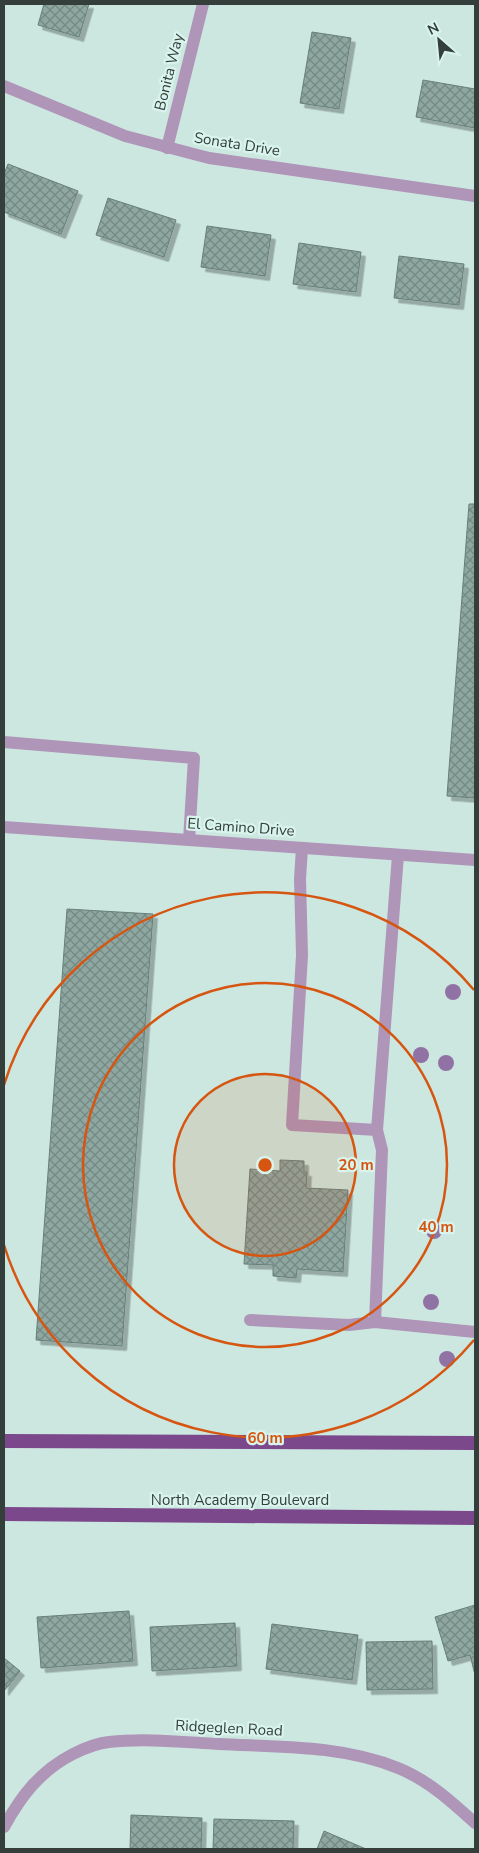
<svg xmlns="http://www.w3.org/2000/svg" width="479" height="1853" font-family="'Nunito Sans',sans-serif">
  <defs>
    <pattern id="building-cross-hatch" width="8" height="8" patternUnits="userSpaceOnUse" patternTransform="scale(1.25)"><rect width="8" height="8" fill="#8ea7a1"/><path d="M0 0l8 8M0 8l8-8" fill="none" stroke="#758984"/></pattern>
    <filter id="shadow"><feDropShadow dx="4.5" dy="4.5" stdDeviation="0" flood-color="#0004"/></filter>
  </defs>
  <rect width="100%" height="100%" fill="#cce7e0"/>
  <g fill="url(#building-cross-hatch)" stroke="#677f79" filter="url(#shadow)">
    <path d="M44,4H89L79,37L38,25Z"/>
    <path d="M312,32L351,38L339,109L300,103Z"/>
    <path d="M423,80L475,89V128L416,117Z"/>
    <path d="M8,164L78,191L61,234L4,212V174Z"/>
    <path d="M108,198L176,220L164,257L96,235Z"/>
    <path d="M207,226L271,235L265,276L201,267Z"/>
    <path d="M299,243L361,252L356,292L293,284Z"/>
    <path d="M399,256L464,264L459,305L394,298Z"/>
    <path d="M469,504H475V798L447,796Z"/>
    <path d="M67,909L153,914L122,1346L36,1340Z"/>
    <path d="M280,1160L304,1161V1172H307L306,1188L348,1190L343,1272L297,1269L296,1278L273,1276V1265L244,1264L250,1169L280,1171Z"/>
    <path d="M475,1605V1675L470,1655L448,1661L435,1617Z"/>
    <path d="M129,1611L133,1661L41,1668L37,1617Z"/>
    <path d="M235,1623L237,1666L152,1671L150,1627Z"/>
    <path d="M272,1624L358,1635L352,1680L266,1669Z"/>
    <path d="M432,1641L433,1689L367,1690L366,1642Z"/>
    <path d="M4,1658L20,1671L4,1691Z"/>
    <path d="M131,1815L202,1818L201,1849H130Z"/>
    <path d="M214,1819L294,1821L293,1849H213Z"/>
    <path d="M324,1831L366,1849H317Z"/>
  </g>
  <g fill="none" stroke-linecap="round" stroke-linejoin="round">
    <g stroke="#af95b8" stroke-width="12">
      <path d="M4,742L194,758L189,840"/>
      <path d="M302,848L300,879L302,955L292,1125L377,1130L398,855"/>
      <path d="M250,1320L349,1325L375,1322L475,1332"/>
      <path d="M375,1322L382,1150L377,1130"/>
    </g>
    <g stroke="#af95b8" stroke-width="12">
      <path d="M4,86L125,136L209,158L475,196"/>
      <path d="M167,148L203,4"/>
      <path d="M4,827L475,860"/>
      <path d="M4,1827C21,1796 40,1771 73,1754C83,1749 98,1743 109,1742C145,1738 182,1742 219,1744C279,1747 342,1745 398,1768C428,1780 452,1802 475,1823"/>
    </g>
    <g stroke="#7c488c" stroke-width="14">
      <path d="M4,1441L475,1443"/>
      <path d="M4,1514L475,1518"/>
    </g>
  </g>
  <g fill="#9072a4">
    <circle cx="453" cy="992" r="8"/>
    <circle cx="421" cy="1055" r="8"/>
    <circle cx="446" cy="1063" r="8"/>
    <circle cx="434" cy="1231" r="8"/>
    <circle cx="431" cy="1302" r="8"/>
    <circle cx="447" cy="1359" r="8"/>
  </g>
  <circle cx="265" cy="1165" r="91" fill="#d65611" fill-opacity=".12"/>
  <g fill="none" stroke="#d65611" stroke-width="2.5">
    <circle cx="265" cy="1165" r="91"/>
    <circle cx="265" cy="1165" r="182"/>
    <path d="M474 1340A273 273 0 0 1 4 1245M4 1085A273 273 0 0 1 474 990"/>
  </g>
  <g text-anchor="middle" stroke-width="4.5" stroke-linejoin="round" paint-order="stroke">
    <g font-size="15" fill="#343f3c" stroke="#d9f4ed">
      <text transform="translate(169 72) rotate(-76)" y="5">Bonita Way</text>
      <text transform="translate(237 144) rotate(9)" y="5">Sonata Drive</text>
      <text transform="translate(241 827) rotate(4)" y="5">El Camino Drive</text>
      <text x="240" y="1505">North Academy Boulevard</text>
      <text transform="translate(229 1728) rotate(3)" y="5">Ridgeglen Road</text>
    </g>
  </g>
  <circle cx="265" cy="1165" r="8" fill="#d65611" stroke="#d9f4ed" stroke-width="2.5"/>
  <g font-size="15" text-anchor="middle" font-weight="bold" fill="#d65611" stroke="#d9f4ed" stroke-width="4.5" stroke-linejoin="round" paint-order="stroke">
    <text x="356" y="1170">20 m</text>
    <text x="436" y="1232">40 m</text>
    <text x="265" y="1443">60 m</text>
  </g>
  <rect width="479" height="1853" fill="none" stroke="#343f3c" stroke-width="10"/>
  <g transform="translate(439 40) rotate(333)" stroke="#d9f4ed" stroke-width="4" paint-order="stroke">
  <path d="M0-4L9 19L0 12L-9 19Z" fill="#343f3c"/>
  <text y="-8" font-size="14" font-weight="bold" text-anchor="middle" fill="#343f3c">N</text>
  </g>
</svg>
